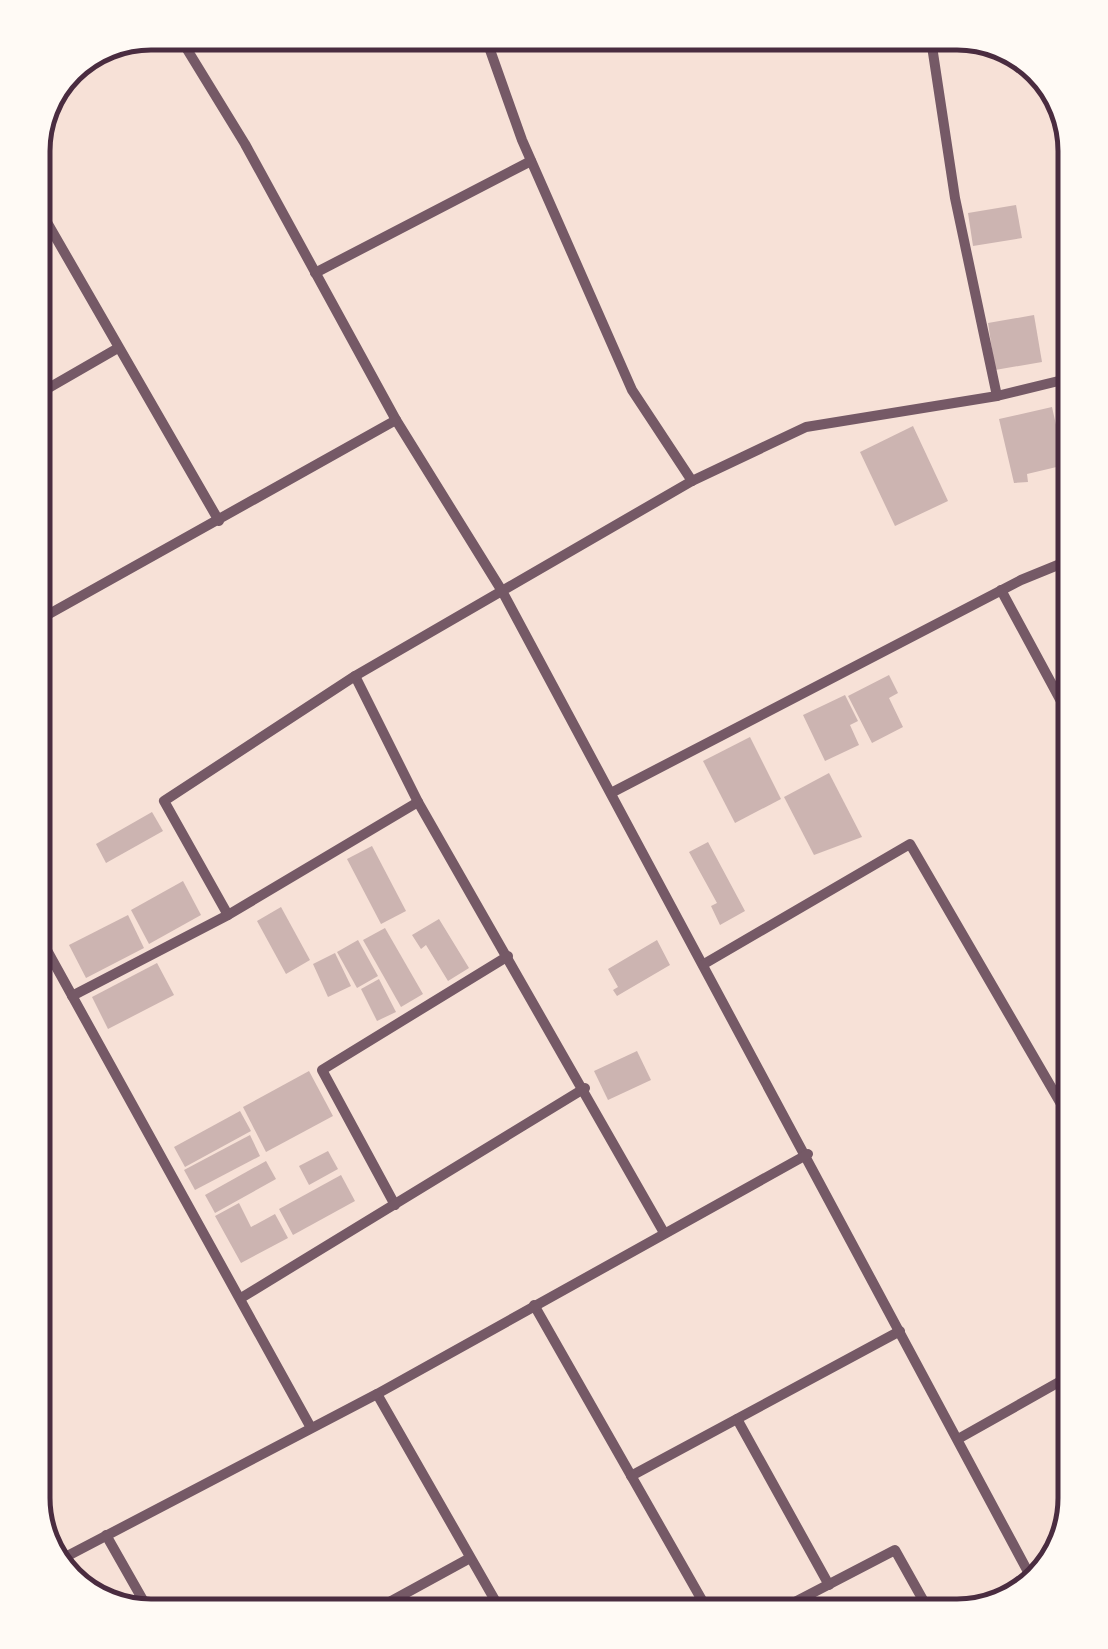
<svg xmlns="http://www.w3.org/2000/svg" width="1108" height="1649" font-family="Manrope,sans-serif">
  <rect width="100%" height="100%" fill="#f7e1d7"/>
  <g fill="#ccb4b1">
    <path d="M1016,205L1022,238L973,246L968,213Z"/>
    <path d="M1034,315L1042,362L995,370L988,323Z"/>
    <path d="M1052,407L1065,465L1027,474L1028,482L1014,483L999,419Z"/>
    <path d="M913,426L948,501L895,526L860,452Z"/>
    <path d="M889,675L898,693L889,698L903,727L872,743L848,696Z"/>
    <path d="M845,695L858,721L850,725L859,745L825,761L803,715Z"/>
    <path d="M750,737L781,799L735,823L703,761Z"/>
    <path d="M829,773L862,837L814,855L784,797Z"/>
    <path d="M152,812L163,831L106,863L96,844Z"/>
    <path d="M708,842L745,911L720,925L711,906L717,903L689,852Z"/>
    <path d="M372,846L406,911L381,924L347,859Z"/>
    <path d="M183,881L201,915L149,944L131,910Z"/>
    <path d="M281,907L310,960L286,974L257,921Z"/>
    <path d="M128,915L144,948L86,978L69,945Z"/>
    <path d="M439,919L469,968L448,981L426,945L421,949L412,935Z"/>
    <path d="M385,928L423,994L401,1007L363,940Z"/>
    <path d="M358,940L378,976L357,988L337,952Z"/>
    <path d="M657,940L670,965L617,996L613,990L618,987L608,969Z"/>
    <path d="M335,953L351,986L328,997L313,964Z"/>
    <path d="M157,963L174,995L108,1029L92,997Z"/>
    <path d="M379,979L396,1012L377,1021L361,989Z"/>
    <path d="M637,1051L651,1080L608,1100L594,1071Z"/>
    <path d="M309,1071L333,1116L266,1152L243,1107Z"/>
    <path d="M240,1111L251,1131L185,1167L174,1147Z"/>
    <path d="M250,1135L260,1156L195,1190L184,1170Z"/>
    <path d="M328,1151L338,1169L309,1185L299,1166Z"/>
    <path d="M266,1161L276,1179L215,1213L205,1195Z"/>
    <path d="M341,1175L355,1201L293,1235L279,1209Z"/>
    <path d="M239,1203L251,1227L275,1214L288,1238L241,1263L215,1216Z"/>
  </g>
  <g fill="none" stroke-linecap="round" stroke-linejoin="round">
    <g stroke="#755966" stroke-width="10">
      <path d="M177,33L245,144L396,420L502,591L1034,1583"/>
      <path d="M484,33L522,140L632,390L692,481"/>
      <path d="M930,33L955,198L997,396"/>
      <path d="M33,198L219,521"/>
      <path d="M315,273L531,161"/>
      <path d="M33,397L118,348"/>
      <path d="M1001,590L1075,727"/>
      <path d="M33,623L396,420"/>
      <path d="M355,676L418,802L663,1231"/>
      <path d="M611,793L1021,580L1075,558"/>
      <path d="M228,915L164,801L355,676L692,481L806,427L997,396L1075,377"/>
      <path d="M33,925L310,1426"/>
      <path d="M704,964L910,844L1075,1128"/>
      <path d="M72,996L228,915L418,802"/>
      <path d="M395,1205L322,1070L508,956"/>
      <path d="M241,1298L585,1088"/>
      <path d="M534,1305L711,1616"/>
      <path d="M377,1394L504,1616"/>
      <path d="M737,1419L829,1585"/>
      <path d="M958,1439L1075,1373"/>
      <path d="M631,1476L900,1331"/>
      <path d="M106,1535L152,1616"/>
      <path d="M54,1563L377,1394L808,1154"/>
      <path d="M364,1616L470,1558"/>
      <path d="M768,1616L895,1550L932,1616"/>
    </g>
  </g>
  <path d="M0 0H1108V1649H0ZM151 50H957A101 101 0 0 1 1058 151V1498A101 101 0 0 1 957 1599H151A101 101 0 0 1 50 1498V151A101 101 0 0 1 151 50Z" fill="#fffaf5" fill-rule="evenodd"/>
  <path fill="none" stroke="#4a2c40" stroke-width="5" d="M151 50H957A101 101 0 0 1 1058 151V1498A101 101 0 0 1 957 1599H151A101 101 0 0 1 50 1498V151A101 101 0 0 1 151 50Z"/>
</svg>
